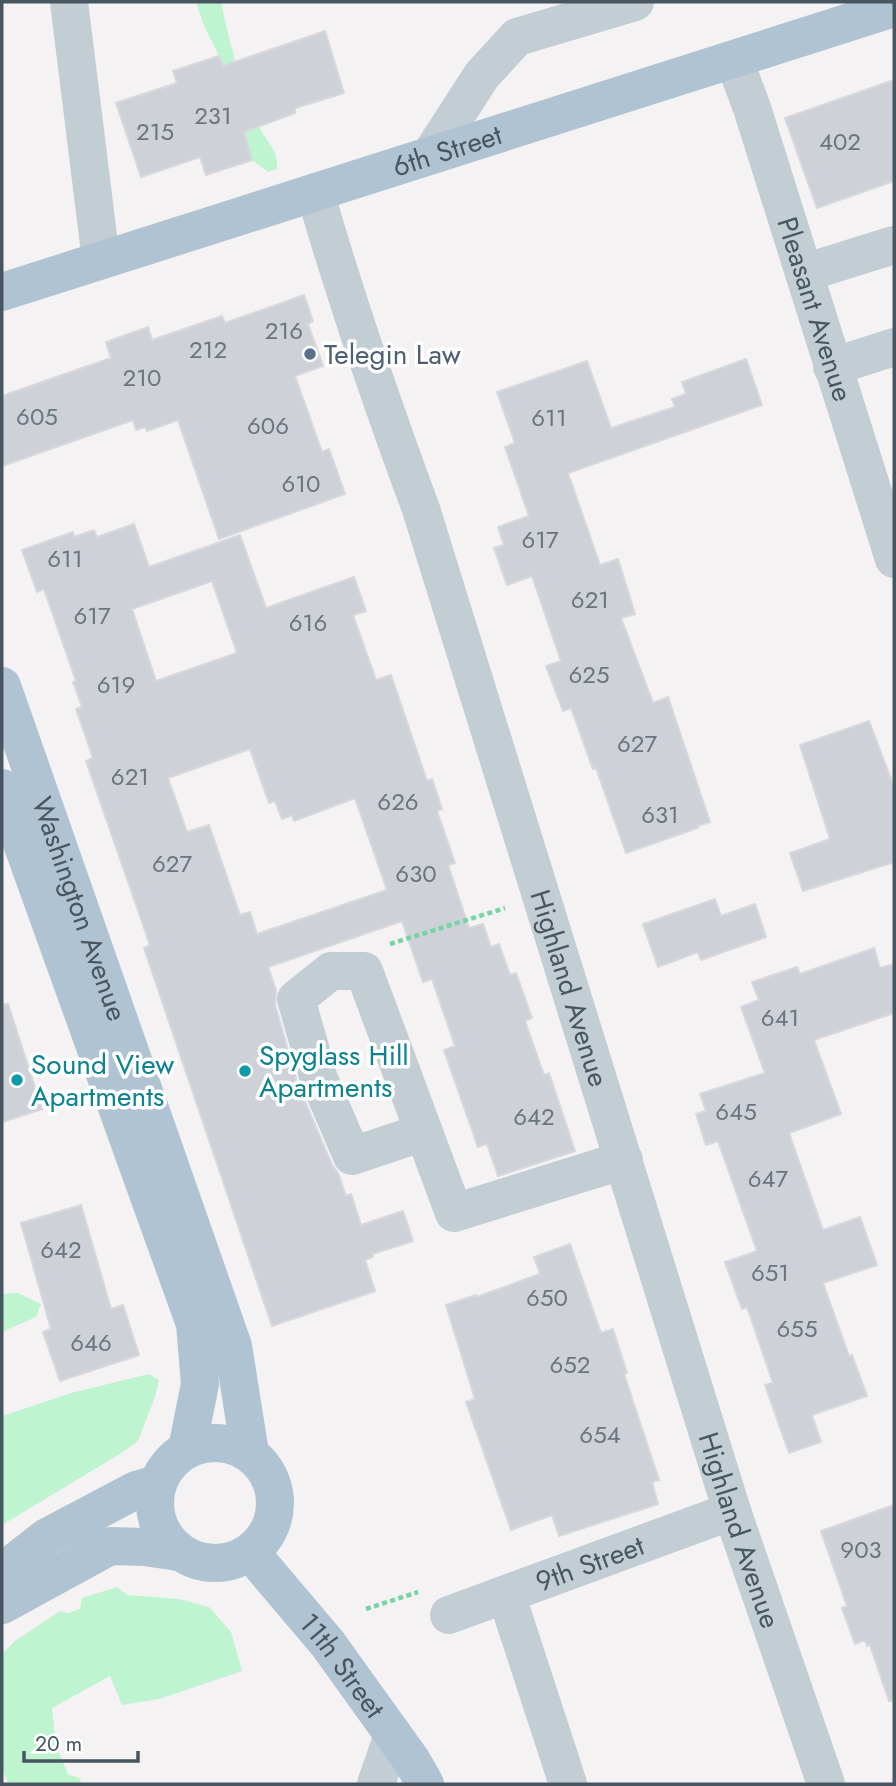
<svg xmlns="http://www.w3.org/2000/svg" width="896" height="1786" font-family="Jost,sans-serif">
  <rect width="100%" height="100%" fill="#f4f2f2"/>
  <g fill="#bff4d1">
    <path d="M196,2H221C229,41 242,89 259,126C266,142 279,150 277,169L268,172L252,160L219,56L204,26Z"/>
    <path d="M18,1293L41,1304L36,1317L2,1332V1294Z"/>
    <path d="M149,1374L159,1380L155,1397L138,1441L123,1452L2,1525V1416L71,1393Z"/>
    <path d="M117,1587L127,1595L179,1599L209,1607L231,1632L242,1671L159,1699L122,1705L110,1676L52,1708L56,1745L68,1774L79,1778L82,1784H9L2,1770V1654L15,1641L60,1611L68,1613L80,1609L82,1598Z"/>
  </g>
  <g fill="#ced1d7" stroke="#d6d8de" stroke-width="2" fill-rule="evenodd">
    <path d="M325,31L344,93L295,108V113L244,132L252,160L206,175L200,157L141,177L116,103L177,83L173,71L219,56L223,66Z"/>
    <path d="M894,80V181L817,208L785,118Z"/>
    <path d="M304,295L313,321L308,324L323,366L295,376L322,452L329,449L345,494L219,539L178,420L147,431L145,427L136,430L133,420L2,466V396L111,358L106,342L148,327L152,340L222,316L225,323Z"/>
    <path d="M746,359L762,405L568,473L600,565L618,559L635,614L621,618L653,703L668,697L710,822L697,826L698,828L626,853L596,768L593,769L571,708L563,711L546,666L561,661L532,576L507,585L494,548L504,545L498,527L529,516L505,447L515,443L497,392L587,361L611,428L675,407L672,399L686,394L682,382Z"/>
    <path d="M134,524L149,567L240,535L266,608L354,577L366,611L353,615L376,680L391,675L427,781L432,779L442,809L437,811L455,863L448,865L469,928L483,924L491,947L499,944L510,975L516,973L532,1018L525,1021L544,1075L549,1073L575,1151L498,1176L487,1144L478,1147L444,1050L455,1046L432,979L423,982L402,921L268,967L276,990L275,1005L298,1085L332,1165L338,1173L346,1196L351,1194L361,1225L403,1211L413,1241L372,1254L373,1257L365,1260L375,1291L272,1326L144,948L150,945L86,761L93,758L76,709L82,707L73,682L76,681L44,589L37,592L22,550L73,532L74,537L94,530L97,537ZM212,581L237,653L156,681L132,609ZM250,749L269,803L275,801L282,819L292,815L294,821L355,798L387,890L257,934L250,912L240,915L209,825L187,832L168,778Z"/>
    <path d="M869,721L894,787V862L803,891L790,853L830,839L800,745Z"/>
    <path d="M715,899L721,916L755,904L766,937L701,960L698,952L658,967L643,924Z"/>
    <path d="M874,948L880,968L894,964V1013L814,1040L841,1114L789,1133L823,1230L860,1217L877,1265L823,1283L849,1356L852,1355L867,1396L812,1415L821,1442L789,1453L765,1385L773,1383L747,1307L742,1309L725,1262L757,1251L718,1141L706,1145L696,1114L706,1111L700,1094L765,1073L741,1007L759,1000L752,982L797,967L800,974Z"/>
    <path d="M8,1004L42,1109L2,1122V1005Z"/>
    <path d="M81,1205L111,1309L123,1305L139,1355L60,1381L43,1332L51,1329L21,1223Z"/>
    <path d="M570,1244L601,1333L613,1329L627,1373L624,1374L659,1480L652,1482L658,1504L559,1536L552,1515L511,1530L466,1402L475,1399L446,1305L476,1295L477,1297L540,1274L534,1257Z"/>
    <path d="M894,1505V1700L889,1701L870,1645L867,1646L865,1640L855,1644L842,1608L847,1606L821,1531Z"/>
  </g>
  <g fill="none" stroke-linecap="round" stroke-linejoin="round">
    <g stroke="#73d5a1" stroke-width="4.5" stroke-dasharray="5 3.5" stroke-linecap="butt">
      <path d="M390,944L505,908"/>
      <path d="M366,1609L418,1592"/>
    </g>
    <g stroke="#c2cdd4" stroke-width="38">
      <path d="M69,2L101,260"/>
      <path id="s1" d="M734,60L752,108L894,559"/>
      <path d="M431,154L482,75L517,37L635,2"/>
      <path id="s2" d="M315,192C346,299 382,404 421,509L732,1511L826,1784"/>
      <path d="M804,273L894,245"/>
      <path d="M832,367L894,347"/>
      <path d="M424,1132L352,1156L319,1079L296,999L331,971H364L454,1213L624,1160"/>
      <path d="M506,1594L568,1784"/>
      <path id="s3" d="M449,1615L732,1511"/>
      <path d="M376,1784L393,1735"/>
    </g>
    <g stroke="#b0c3d2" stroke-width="38">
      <path id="s4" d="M2,292L894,8"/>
      <path id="s5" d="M2,686L233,1346L250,1453"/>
      <path d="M2,788L195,1324L200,1384L187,1449"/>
      <circle cx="215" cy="1503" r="60"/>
      <path id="s6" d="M251,1553L328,1644L412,1761L425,1784"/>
      <path d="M2,1572L47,1537L136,1490L157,1484"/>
      <path d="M2,1605L110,1546L145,1547L178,1552"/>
    </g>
  </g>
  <circle fill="#5c6f8a" stroke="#fff" stroke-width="2.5" cx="310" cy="354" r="7"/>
  <g fill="#0f9aa8" stroke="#fff" stroke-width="2.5">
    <circle cx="245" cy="1071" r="7"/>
    <circle cx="17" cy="1080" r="7"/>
  </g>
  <g text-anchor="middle" stroke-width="7" stroke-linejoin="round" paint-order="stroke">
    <g font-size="24" fill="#6a757e">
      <text x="213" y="124">231</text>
      <text x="155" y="140">215</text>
      <text x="840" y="150">402</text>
      <text x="284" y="339">216</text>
      <text x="208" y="358">212</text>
      <text x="142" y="386">210</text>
      <text x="37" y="425">605</text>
      <text x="549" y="426">611</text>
      <text x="268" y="434">606</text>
      <text x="301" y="492">610</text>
      <text x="540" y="548">617</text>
      <text x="65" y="567">611</text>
      <text x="590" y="608">621</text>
      <text x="92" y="624">617</text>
      <text x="308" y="631">616</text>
      <text x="589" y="683">625</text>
      <text x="116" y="693">619</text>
      <text x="637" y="752">627</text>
      <text x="130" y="785">621</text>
      <text x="398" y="810">626</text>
      <text x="660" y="823">631</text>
      <text x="172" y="872">627</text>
      <text x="416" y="882">630</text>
      <text x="780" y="1026">641</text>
      <text x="736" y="1120">645</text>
      <text x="534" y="1125">642</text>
      <text x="768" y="1187">647</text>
      <text x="61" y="1258">642</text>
      <text x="770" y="1281">651</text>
      <text x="547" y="1306">650</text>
      <text x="797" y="1337">655</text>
      <text x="91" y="1351">646</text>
      <text x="570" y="1373">652</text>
      <text x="600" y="1443">654</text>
      <text x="861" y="1558">903</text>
    </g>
    <g font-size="28" fill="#485661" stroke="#fff">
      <text dy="10" stroke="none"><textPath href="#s4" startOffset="467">6th Street</textPath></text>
      <text dy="10" stroke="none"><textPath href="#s1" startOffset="262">Pleasant Avenue</textPath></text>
      <text dy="10" stroke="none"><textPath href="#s5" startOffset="236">Washington Avenue</textPath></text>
      <text dy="10" stroke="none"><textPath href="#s2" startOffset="836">Highland Avenue</textPath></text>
      <text dy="10" stroke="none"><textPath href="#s2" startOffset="1404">Highland Avenue</textPath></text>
      <text dy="10" stroke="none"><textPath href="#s3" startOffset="150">9th Street</textPath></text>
      <text dy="10" stroke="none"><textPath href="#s6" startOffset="145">11th Street</textPath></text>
    </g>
    <g font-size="28" fill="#4e5e75" stroke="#fff" text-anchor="start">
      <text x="324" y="364">Telegin Law</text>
    </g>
    <g font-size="28" fill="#0d838f" stroke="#fff" text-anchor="start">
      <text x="259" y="1065">Spyglass Hill<tspan x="259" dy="32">Apartments</tspan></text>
      <text x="31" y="1074">Sound View<tspan x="31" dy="32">Apartments</tspan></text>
    </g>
  </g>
  <rect width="896" height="1786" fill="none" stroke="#485661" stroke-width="7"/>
  <path d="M24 1751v10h114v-10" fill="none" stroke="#485661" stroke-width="3.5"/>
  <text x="35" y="1751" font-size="21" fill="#485661" stroke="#ffffff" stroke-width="5" paint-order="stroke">20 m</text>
</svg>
